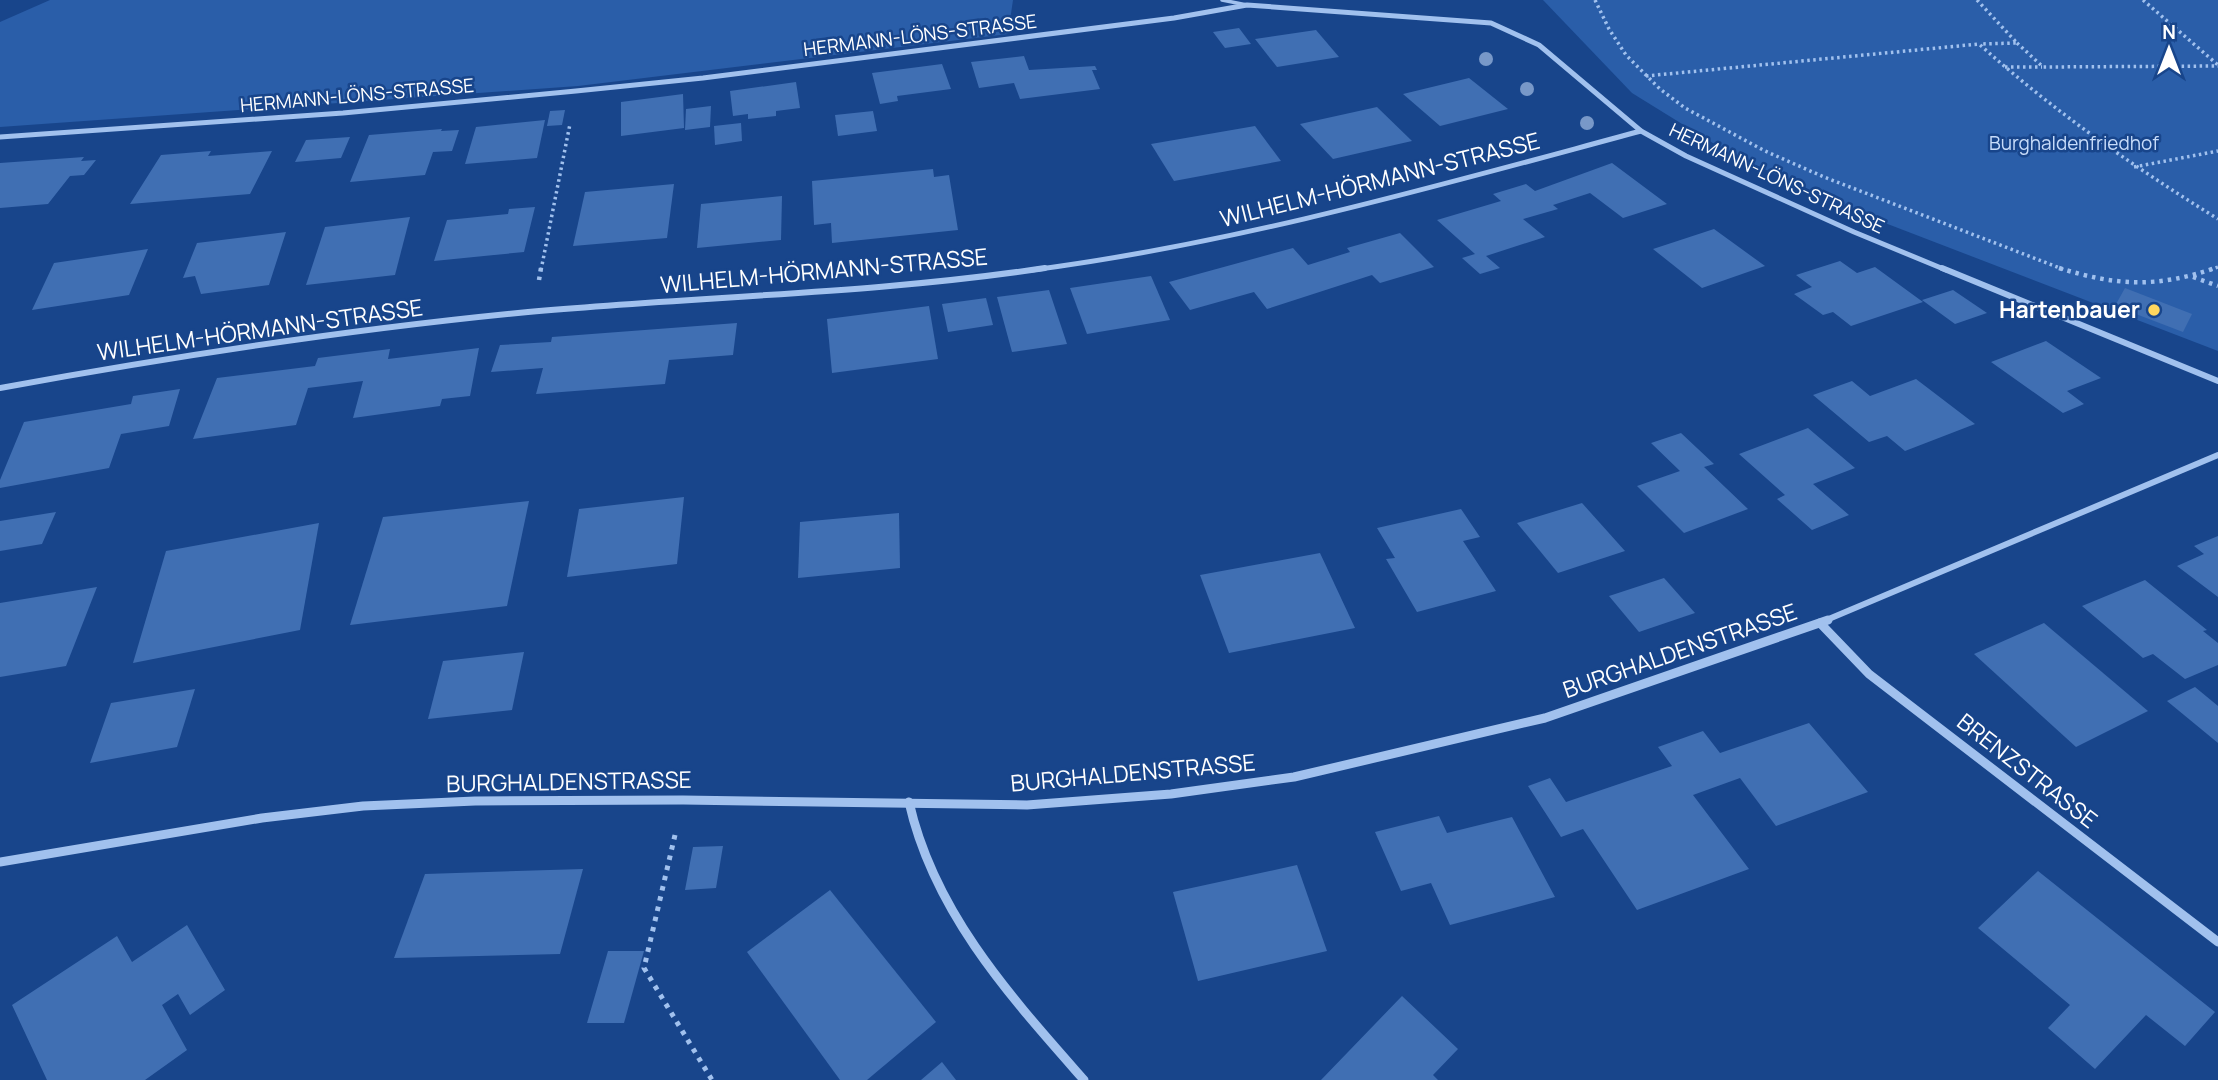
<svg xmlns="http://www.w3.org/2000/svg" width="2218" height="1080" font-family="Manrope,sans-serif">
  <rect width="100%" height="100%" fill="#18458b"/>
  <g fill="#2a5ea9">
    <path d="M50,0H1013L1008,34L578,86L0,127V22Z"/>
    <path d="M1543,0H2218V351L1872,218L1729,153L1632,93Z"/>
  </g>
  <g fill="#406fb3">
    <path d="M1239,28L1251,44L1225,48L1213,32Z"/>
    <path d="M1316,30L1339,57L1277,67L1255,39Z"/>
    <path d="M1024,56L1029,70L1095,66L1097,70H1092L1100,89L1020,99L1014,83L979,88L971,62Z"/>
    <path d="M942,64L951,89L897,96L898,101L880,104L872,73Z"/>
    <path d="M1469,78L1508,109L1440,126L1403,94Z"/>
    <path d="M796,82L800,108L776,111V116L748,119V114L733,116L730,91Z"/>
    <path d="M683,94L684,128L621,136V102Z"/>
    <path d="M711,106L710,127L685,130L686,109Z"/>
    <path d="M1377,107L1412,141L1333,159L1300,124Z"/>
    <path d="M565,110L562,125L547,126L550,111Z"/>
    <path d="M873,111L877,131L838,136L835,115Z"/>
    <path d="M545,120L537,158L465,164L476,127Z"/>
    <path d="M741,123L742,141L715,145L714,126Z"/>
    <path d="M1255,126L1281,161L1174,181L1151,144Z"/>
    <path d="M442,129L441,131L459,130L452,151L433,152L425,175L350,182L369,135Z"/>
    <path d="M350,137L341,158L295,162L306,140Z"/>
    <path d="M211,151L208,156L272,151L250,194L130,204L161,155Z"/>
    <path d="M84,157L81,161L96,160L84,175L70,176L48,204L0,208V163Z"/>
    <path d="M1612,163L1667,204L1623,218L1590,193L1553,205L1558,209L1523,219L1545,237L1486,256L1500,268L1480,274L1462,258L1475,254L1437,220L1501,201L1493,194L1526,184L1535,191Z"/>
    <path d="M933,169L934,177L949,175L958,230L832,243L831,223L814,225L812,181Z"/>
    <path d="M674,184L667,238L573,246L585,192Z"/>
    <path d="M782,196L781,240L697,248L701,204Z"/>
    <path d="M535,207L524,252L434,261L447,220L508,214L509,209Z"/>
    <path d="M410,217L395,275L306,285L325,227Z"/>
    <path d="M1714,229L1765,266L1702,288L1653,249Z"/>
    <path d="M286,232L269,285L201,294L195,276L183,278L197,243Z"/>
    <path d="M1400,233L1434,267L1380,283L1372,275L1267,309L1254,292L1190,310L1169,282L1293,248L1308,265L1350,252L1347,248Z"/>
    <path d="M148,249L129,295L32,310L54,263Z"/>
    <path d="M1840,261L1857,273L1875,267L1923,302L1851,326L1833,312L1823,315L1794,294L1812,287L1796,275Z"/>
    <path d="M1151,276L1170,320L1087,334L1070,288Z"/>
    <path d="M2125,288L2192,314L2183,332L2115,306Z"/>
    <path d="M1049,290L1067,344L1012,352L997,297Z"/>
    <path d="M1953,290L1987,313L1955,324L1922,300Z"/>
    <path d="M986,298L993,325L948,332L942,304Z"/>
    <path d="M929,306L938,359L832,373L827,319Z"/>
    <path d="M737,323L733,355L669,360L665,384L536,394L543,368L491,372L500,345L551,342L552,337Z"/>
    <path d="M2046,341L2101,378L2067,391L2084,404L2063,413L1991,362Z"/>
    <path d="M479,348L470,396L442,399L440,406L353,418L363,381L308,388L296,425L193,439L217,378L315,366L318,358L390,349L388,359Z"/>
    <path d="M1916,379L1975,424L1905,451L1887,436L1869,442L1813,395L1852,381L1870,396Z"/>
    <path d="M180,389L169,426L121,434L109,468L0,488V480L24,422L131,404L133,396Z"/>
    <path d="M1808,428L1855,468L1813,484L1849,515L1812,530L1777,499L1785,495L1739,454Z"/>
    <path d="M1681,433L1714,464L1704,467L1748,509L1684,533L1637,486L1680,471L1651,443Z"/>
    <path d="M684,497L677,564L567,577L579,509Z"/>
    <path d="M529,501L507,606L350,625L383,517Z"/>
    <path d="M1582,503L1625,551L1558,573L1517,523Z"/>
    <path d="M1461,509L1480,537L1463,541L1496,591L1417,612L1386,559L1395,558L1377,528Z"/>
    <path d="M56,512L42,544L0,551V521Z"/>
    <path d="M899,513L900,568L798,578L800,522Z"/>
    <path d="M319,523L300,630L133,663L166,551Z"/>
    <path d="M2218,536V597L2177,566L2204,554L2194,546Z"/>
    <path d="M1320,553L1355,628L1229,653L1200,575Z"/>
    <path d="M1664,578L1695,613L1639,632L1609,596Z"/>
    <path d="M2145,580L2207,630L2203,631L2218,643V665L2185,679L2153,654L2143,658L2082,606Z"/>
    <path d="M97,587L66,666L0,677V603Z"/>
    <path d="M2044,623L2148,711L2076,747L1974,654Z"/>
    <path d="M524,652L512,710L428,719L443,661Z"/>
    <path d="M2195,687L2218,706V743L2167,701Z"/>
    <path d="M195,689L177,747L90,763L111,703Z"/>
    <path d="M1809,723L1868,792L1776,826L1740,778L1693,795L1749,869L1637,910L1583,829L1561,837L1528,786L1550,778L1566,802L1672,766L1658,747L1703,731L1720,753Z"/>
    <path d="M1439,816L1447,833L1512,817L1555,897L1450,925L1431,883L1401,891L1375,832Z"/>
    <path d="M723,846L716,888L685,890L693,847Z"/>
    <path d="M1297,865L1327,951L1198,981L1173,892Z"/>
    <path d="M583,869L560,954L394,958L425,874Z"/>
    <path d="M2038,871L2215,1012L2185,1046L2146,1015L2095,1069L2048,1028L2070,1005L1978,928Z"/>
    <path d="M830,890L936,1022L867,1080H840L747,952Z"/>
    <path d="M187,925L225,990L190,1015L178,994L162,1005L187,1050L145,1080H47L12,1005L117,936L132,962Z"/>
    <path d="M608,951H644L624,1023H587Z"/>
    <path d="M1402,996L1458,1049L1433,1075L1438,1080H1321Z"/>
    <path d="M942,1062L956,1080H921Z"/>
  </g>
  <g fill="none" stroke-linecap="round" stroke-linejoin="round">
    <g stroke="#a1c1ee" stroke-width="3.5" stroke-dasharray="2.5 3.5" stroke-linecap="butt">
      <path d="M1595,0L1609,29L1626,55L1660,89L1685,108L1765,151L1824,177L2065,270"/>
      <path d="M1977,0L2017,43L1980,44"/>
      <path d="M2143,0L2218,65"/>
      <path d="M2017,43L2043,67L2218,66"/>
      <path d="M2005,67H2042"/>
      <path d="M1646,76L1979,44C2055,112 2131,165 2218,219"/>
      <path d="M2134,167L2218,151"/>
      <path d="M541,270L570,124"/>
      <path d="M2210,270L2218,267"/>
    </g>
    <g stroke="#a1c1ee" stroke-width="4.5" stroke-dasharray="3.5 5" stroke-linecap="butt">
      <path d="M2059,268C2117,286 2157,288 2215,268"/>
      <path d="M2193,277L2218,286"/>
      <path d="M539,280L541,268"/>
    </g>
    <path stroke="#a1c1ee" stroke-width="5" stroke-dasharray="4.5 6" stroke-linecap="butt" d="M675,835L644,968L712,1080"/>
    <path stroke="#a1c1ee" stroke-width="3.5" d="M1222,0L1247,5"/>
    <g stroke="#a1c1ee" stroke-width="5">
      <path d="M0,137L343,113L576,91L703,78L1174,18L1247,5L1491,23L1539,45L1641,131L1686,156L1854,232L1946,270"/>
      <path d="M1032,270C1239,243 1440,185 1641,131"/>
    </g>
    <g stroke="#a1c1ee" stroke-width="6">
      <path d="M1942,268L2218,381"/>
      <path d="M0,388C175,356 351,329 528,312C701,296 873,294 1045,268"/>
      <path d="M1824,621L2218,455"/>
    </g>
    <g stroke="#a1c1ee" stroke-width="9">
      <path d="M1820,623L1869,674L2218,942"/>
      <path d="M909,802C934,913 1011,997 1084,1080"/>
      <path d="M0,862L262,818L363,806L475,801L683,800L1027,805L1171,794L1294,777L1545,718L1828,620"/>
    </g>
  </g>
  <g fill="#7898c8">
    <circle cx="1486" cy="59" r="7"/>
    <circle cx="1527" cy="89" r="7"/>
    <circle cx="1587" cy="123" r="7"/>
  </g>
  <circle fill="#ffd75e" stroke="#18458b" stroke-width="2.5" cx="2154" cy="310" r="7"/>
  <g text-anchor="middle" stroke-width="5" stroke-linejoin="round" paint-order="stroke">
    <g font-size="19" fill="#fff" stroke="#18458b">
      <text transform="translate(920 35) rotate(-7)" y="7">HERMANN-LÖNS-STRASSE</text>
      <text transform="translate(357 95) rotate(-5)" y="7">HERMANN-LÖNS-STRASSE</text>
      <text transform="translate(1777 178) rotate(25)" y="7">HERMANN-LÖNS-STRASSE</text>
    </g>
    <g font-size="19" fill="#c7dcfa" stroke="#18458b">
      <text x="2074" y="150">Burghaldenfriedhof</text>
    </g>
    <g font-size="23" fill="#fff" stroke="#18458b">
      <text transform="translate(1380 180) rotate(-14)" y="8">WILHELM-HÖRMANN-STRASSE</text>
      <text transform="translate(824 271) rotate(-5)" y="8">WILHELM-HÖRMANN-STRASSE</text>
      <text transform="translate(260 330) rotate(-8)" y="8">WILHELM-HÖRMANN-STRASSE</text>
      <text transform="translate(1680 651) rotate(-19)" y="8">BURGHALDENSTRASSE</text>
      <text transform="translate(2027 771) rotate(38)" y="8">BRENZSTRASSE</text>
      <text transform="translate(1133 773) rotate(-5)" y="8">BURGHALDENSTRASSE</text>
      <text transform="translate(569 782) rotate(-1)" y="8">BURGHALDENSTRASSE</text>
    </g>
    <g font-size="23" font-weight="bold" fill="#fff" stroke="#18458b" text-anchor="end">
      <text x="2140" y="318">Hartenbauer</text>
    </g>
  </g>
  <g transform="translate(2169 49)" stroke="#18458b" stroke-width="5" paint-order="stroke">
  <path d="M0-5L12 26L0 18L-12 26Z" fill="#ffffff"/>
  <text y="-10" font-size="19" font-weight="bold" text-anchor="middle" fill="#ffffff">N</text>
  </g>
</svg>
